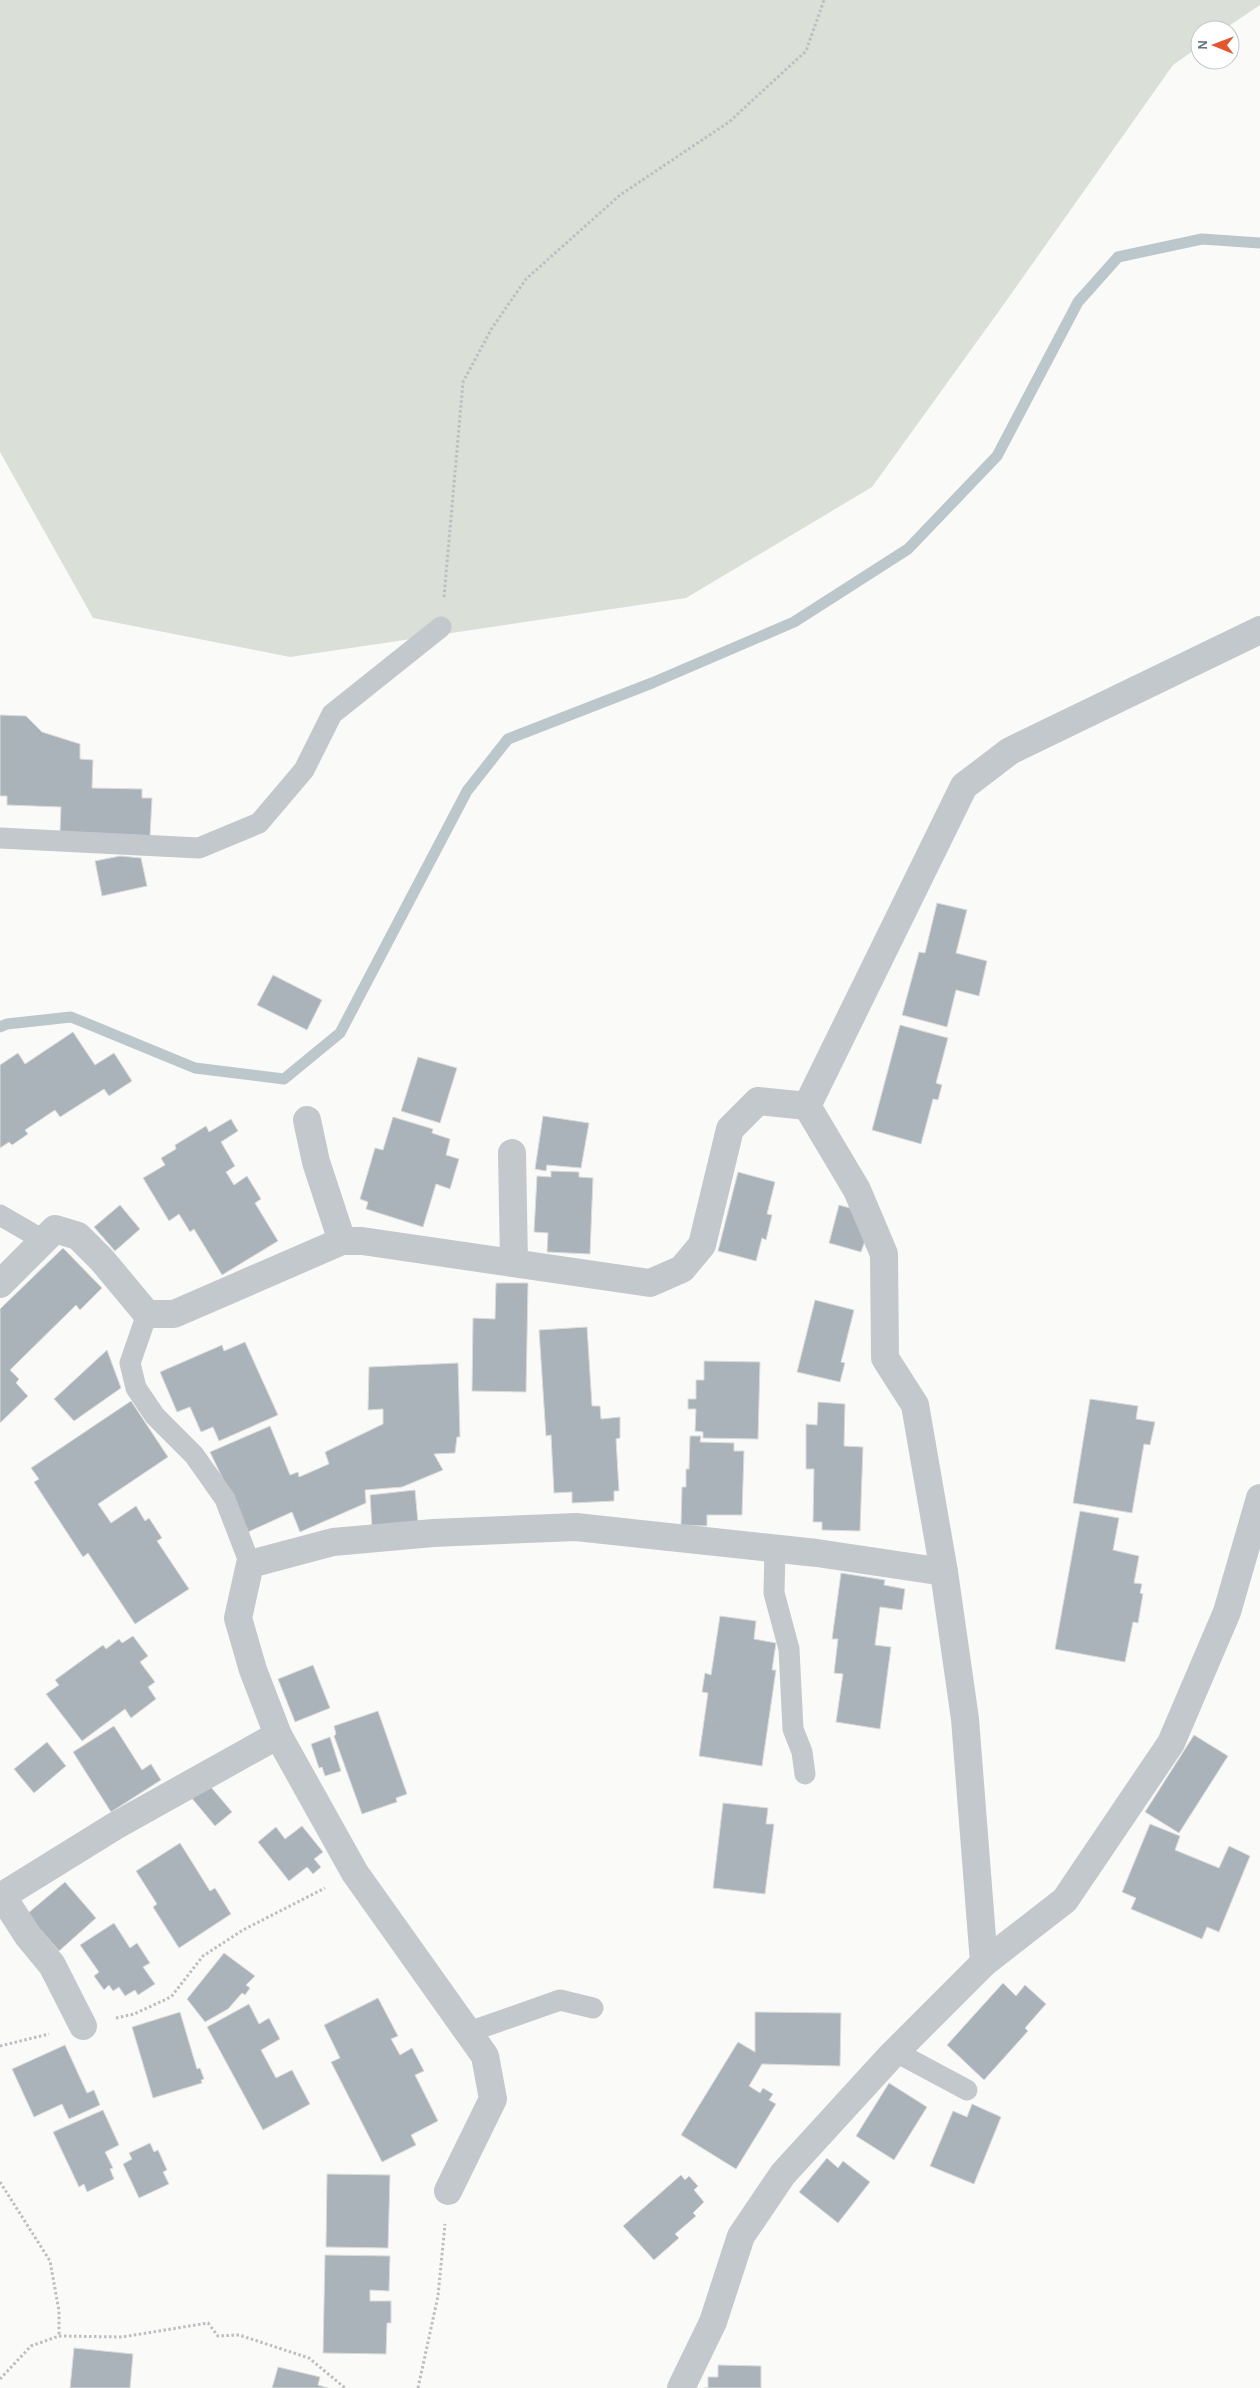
<svg xmlns="http://www.w3.org/2000/svg" width="1260" height="2388" font-family="'Alegreya Sans',sans-serif">
  <rect width="100%" height="100%" fill="#fafaf8"/>
  <path fill="#dadfd7" d="M0,0H1260V5L1223,30H1200V46L1173,65L1004,304L872,487L686,598L290,657L93,618L0,452Z"/>
  <g fill="none" stroke-linecap="round" stroke-linejoin="round">
    <path stroke="#bbc7cb" stroke-width="11" d="M0,1027L7,1024L71,1017L195,1068L284,1079L340,1033L467,791L508,739L652,683L794,622L908,549L997,456L1078,302L1118,257L1202,239L1260,243"/>
  </g>
  <g fill="#aab3b9" stroke="#dcdcda">
    <path d="M0,715L26,716L42,732L80,744V759L93,760L92,788L142,789V798H152L150,836L60,832L61,807L7,805V796H0Z"/>
    <path d="M120,856L141,858L147,886L102,896L95,861Z"/>
    <path d="M937,903L967,910L956,953L987,961L979,996L956,990L947,1027L902,1015L919,952L925,953Z"/>
    <path d="M273,975L322,1000L307,1030L257,1005Z"/>
    <path d="M900,1025L948,1038L936,1083L942,1085L938,1100L933,1099L921,1144L872,1130Z"/>
    <path d="M73,1032L95,1065L114,1053L132,1081L109,1096L104,1089L60,1117L55,1110L25,1130L28,1134L12,1145L9,1142L0,1148V1065L18,1053L25,1064Z"/>
    <path d="M418,1057L457,1068L440,1123L401,1111Z"/>
    <path d="M543,1116L589,1123L581,1168L547,1165L546,1171L535,1169Z"/>
    <path d="M393,1117L433,1129L432,1133L450,1139L446,1155L459,1159L450,1189L436,1184L423,1227L366,1209L368,1202L360,1199L375,1148L383,1150Z"/>
    <path d="M231,1119L238,1131L221,1142L235,1166L226,1172L234,1185L247,1176L261,1199L255,1203L278,1241L222,1275L194,1229L190,1232L179,1214L169,1221L143,1178L165,1165L161,1158L176,1149L175,1145L206,1126L209,1132Z"/>
    <path d="M551,1171L579,1172V1177L593,1178L590,1254L547,1252L548,1233L534,1232L537,1176L551,1177Z"/>
    <path d="M738,1172L775,1182L767,1214L772,1215L766,1240L762,1238L756,1261L718,1251Z"/>
    <path d="M120,1205L140,1229L115,1251L94,1227Z"/>
    <path d="M839,1205L850,1208L866,1238L861,1252L829,1243Z"/>
    <path d="M63,1248L102,1288L80,1310L76,1305L10,1370L19,1379L16,1383L28,1396L0,1423V1309Z"/>
    <path d="M496,1283H528L526,1392L472,1391L473,1318L495,1319Z"/>
    <path d="M815,1300L854,1310L841,1362L845,1363L840,1382L797,1372Z"/>
    <path d="M587,1327L592,1406H600L601,1419L620,1417V1438L616,1439L619,1491H614V1501L572,1503V1492L554,1493L551,1435L546,1436L539,1330Z"/>
    <path d="M245,1342L278,1415L219,1441L213,1427L201,1432L190,1407L177,1412L160,1372L222,1345L224,1351Z"/>
    <path d="M107,1350L121,1388L74,1421L54,1399Z"/>
    <path d="M704,1361L760,1362L758,1439L703,1438V1432L695,1431L696,1409H688V1399H696V1380H704Z"/>
    <path d="M458,1363L460,1437H457L455,1453L434,1454L443,1470L402,1487L365,1490L366,1503L300,1532L292,1512L248,1532L210,1452L270,1426L290,1475L298,1472L299,1477L329,1464L325,1452L383,1424V1409L368,1410L369,1367Z"/>
    <path d="M1090,1399L1138,1406L1136,1419L1155,1422L1150,1445L1144,1444L1132,1513L1073,1503Z"/>
    <path d="M131,1401L168,1457L98,1504L111,1523L136,1506L145,1521L149,1518L162,1538L157,1541L189,1589L135,1624L88,1553L83,1557L34,1482L39,1479L31,1468Z"/>
    <path d="M818,1402L845,1404L844,1446L863,1447L860,1531L822,1530V1522H813L814,1469H806V1424L817,1425Z"/>
    <path d="M690,1436H701L700,1442L734,1443V1451H744L742,1515H707V1526L681,1525L682,1487H686V1469H689Z"/>
    <path d="M415,1490L418,1523L372,1528L370,1495Z"/>
    <path d="M1080,1511L1119,1518L1113,1550L1139,1556L1134,1583L1142,1584L1140,1593L1143,1594L1138,1623L1133,1622L1125,1662L1055,1649Z"/>
    <path d="M841,1573L885,1580L884,1585L905,1589L902,1610L880,1607L875,1645L891,1647L880,1729L836,1722L843,1674L834,1673L838,1639H832Z"/>
    <path d="M720,1616L756,1621L754,1639L776,1643L772,1670H776L762,1766L699,1756L708,1693L702,1692L705,1673L711,1675Z"/>
    <path d="M133,1636L148,1656L140,1662L155,1682L148,1687L156,1699L131,1718L125,1709L82,1741L46,1694L59,1685L55,1680L103,1645L106,1649L119,1639L122,1643Z"/>
    <path d="M313,1665L330,1708L295,1722L278,1679Z"/>
    <path d="M378,1711L407,1794L396,1798L397,1802L362,1814L334,1736L336,1734L334,1726Z"/>
    <path d="M114,1726L142,1770L151,1764L161,1780L111,1812L73,1752Z"/>
    <path d="M1194,1735L1228,1756L1179,1833L1145,1812Z"/>
    <path d="M330,1737L341,1771L325,1776L322,1767L319,1768L311,1744Z"/>
    <path d="M47,1742L66,1766L34,1793L14,1769Z"/>
    <path d="M210,1786L232,1812L215,1826L190,1796Z"/>
    <path d="M723,1803L768,1808L766,1824H774L765,1894L713,1888Z"/>
    <path d="M1150,1824L1180,1836L1175,1850L1219,1868L1229,1846L1250,1856L1219,1932L1207,1927L1202,1939L1131,1909L1136,1898L1122,1892Z"/>
    <path d="M302,1826L323,1852L314,1859L321,1867L313,1874L307,1867L289,1881L258,1842L276,1827L285,1839Z"/>
    <path d="M180,1843L210,1891L215,1888L231,1914L179,1948L153,1907L157,1904L136,1871Z"/>
    <path d="M65,1882L96,1918L59,1951L27,1914Z"/>
    <path d="M114,1923L130,1948L137,1943L150,1963L143,1967L155,1984L138,1995L135,1990L125,1996L119,1987L113,1991L109,1985L104,1990L94,1976L99,1972L80,1945Z"/>
    <path d="M224,1953L255,1976L246,1985L250,1988L245,1995L242,1993L228,2009L205,2022L187,1999Z"/>
    <path d="M1003,1983L1016,1996L1025,1985L1046,2004L1025,2028L1028,2031L984,2080L947,2045Z"/>
    <path d="M378,1998L398,2036L391,2039L400,2055L412,2048L424,2071L415,2075L438,2121L411,2135L416,2145L382,2162L331,2062L340,2058L324,2025Z"/>
    <path d="M249,2004L259,2024L269,2018L280,2039L261,2050L276,2078L292,2070L310,2104L263,2130L207,2027Z"/>
    <path d="M180,2012L197,2069L200,2068L204,2079L201,2080L202,2083L153,2098L132,2027Z"/>
    <path d="M755,2012L841,2013L840,2066L762,2064L749,2086L760,2093L763,2088L773,2094L769,2100L776,2104L736,2169L681,2135L738,2042L755,2052Z"/>
    <path d="M65,2045L87,2093L94,2090L100,2105L69,2119L62,2104L34,2117L12,2069Z"/>
    <path d="M889,2083L927,2107L894,2160L856,2136Z"/>
    <path d="M972,2104L1001,2117L974,2184L930,2166L953,2111L967,2117Z"/>
    <path d="M103,2110L119,2145L105,2152L113,2168L110,2169L114,2179L87,2192L84,2184L79,2187L53,2132Z"/>
    <path d="M150,2143L154,2152L158,2150L167,2170L163,2172L169,2184L139,2198L123,2164L132,2159L129,2153Z"/>
    <path d="M827,2158L838,2168L843,2161L870,2182L838,2223L799,2192Z"/>
    <path d="M327,2174L390,2175L388,2248L326,2247Z"/>
    <path d="M681,2175L685,2180L689,2176L698,2186L694,2190L704,2202L693,2213L696,2216L675,2234L679,2238L654,2260L623,2226Z"/>
    <path d="M325,2255L390,2256L389,2291L370,2290V2301H391V2323H387L386,2354L323,2353Z"/>
    <path d="M74,2348L133,2354L130,2388H70Z"/>
    <path d="M718,2365L761,2366V2388H704H708V2377H718Z"/>
    <path d="M278,2367L320,2377L318,2385L328,2388H272Z"/>
  </g>
  <g fill="none" stroke-linecap="round" stroke-linejoin="round">
    <g stroke="#bbbfc2" stroke-width="3" stroke-dasharray="2.5 2.5" stroke-linecap="butt">
      <path d="M444,597L463,382L492,328L526,279L620,195L729,122L806,51L824,0"/>
      <path d="M116,2018L134,2014L171,1997L203,1956L243,1930L325,1888"/>
      <path d="M0,2046L49,2034"/>
      <path d="M0,2182L50,2261L59,2311V2336"/>
      <path d="M0,2379L31,2346L59,2336L122,2337L208,2323L218,2336L239,2335L309,2358L345,2388"/>
      <path d="M418,2388L438,2296L445,2224"/>
    </g>
    <g stroke="#c3c8cc" stroke-width="21">
      <path d="M0,838L199,848L259,823L304,770L332,714L441,627"/>
      <path d="M0,1215L43,1240"/>
      <path d="M147,1314L130,1363L136,1388L155,1416L194,1455L225,1499L250,1564"/>
      <path d="M775,1548L774,1593L789,1649L793,1729L802,1752L805,1774"/>
      <path d="M469,2032L560,2000L593,2008"/>
      <path d="M896,2052L967,2090"/>
    </g>
    <g stroke="#c3c8cc" stroke-width="28">
      <path d="M807,1106L857,1190L884,1254L885,1358L915,1405L944,1572L965,1719L984,1963"/>
      <path d="M807,1106L964,786L1010,751L1260,630"/>
      <path d="M307,1120L316,1162L342,1241"/>
      <path d="M512,1153L514,1263"/>
      <path d="M0,1284L55,1229L78,1236L102,1260L147,1314H174L342,1241H362L650,1283L682,1269L702,1245L730,1129L758,1101L807,1106"/>
      <path d="M0,1895L2,1896L115,1826L278,1735"/>
      <path d="M2,1896L28,1936L52,1965L83,2026"/>
      <path d="M448,2191L493,2099L485,2056L355,1873L278,1735L253,1670L238,1618L250,1564L333,1542L433,1533L576,1527L817,1553L944,1572"/>
      <path d="M681,2388L713,2322L741,2236L783,2174L890,2057L984,1963L1065,1900L1171,1743L1227,1612L1260,1498"/>
    </g>
  </g>
  <g transform="translate(1215 45) rotate(271)"><circle r="24" fill="#ffffff" stroke="#c1c8cd"/>
  <path d="M0-4L9 19L0 12L-9 19Z" fill="#e4572e"/>
  <text y="-8" font-size="14" font-weight="bold" text-anchor="middle" fill="#657683">N</text>
  </g>
</svg>
